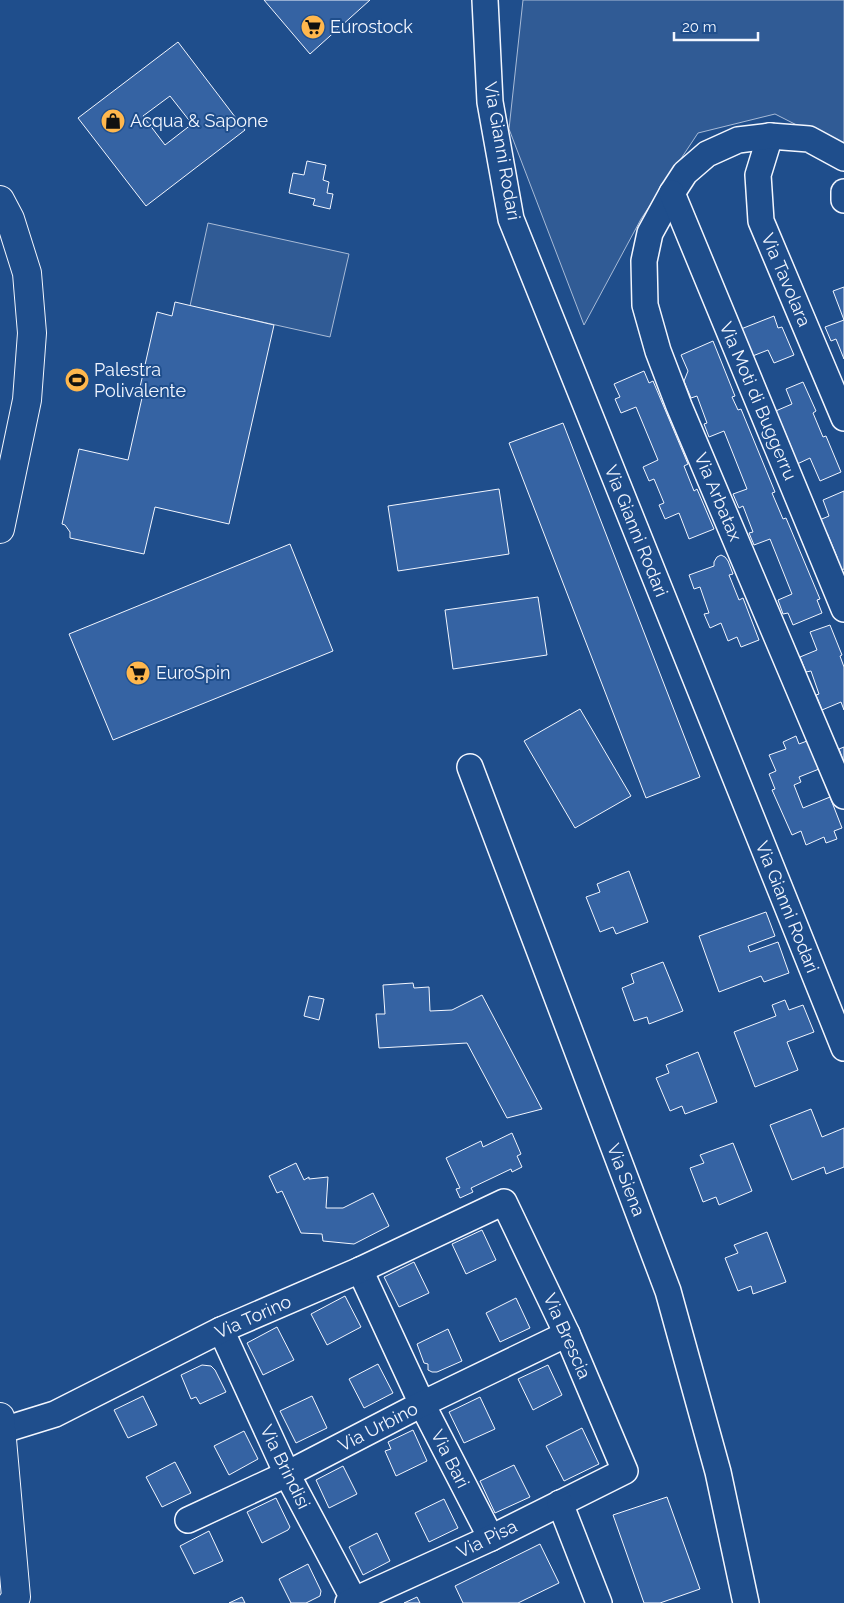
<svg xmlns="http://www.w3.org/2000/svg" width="844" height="1603" font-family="Raleway,sans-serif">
  <rect width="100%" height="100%" fill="#1f4e8c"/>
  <g fill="#305b95" stroke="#a8bbd7">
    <path d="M523,0H844V149L775,114L698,133L641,219L584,325L509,129Z"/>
    <path d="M208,223L349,254L330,337L190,306Z"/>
  </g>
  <g fill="#3563a3" stroke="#f2f6ff" fill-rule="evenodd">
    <path d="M264,0H370L310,54Z"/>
    <path d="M178,42L245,130L146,206L78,118ZM170,96L192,124L165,145L143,116Z"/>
    <path d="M307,161L326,165L323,180L329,182L327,193L333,194L330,209L313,205L315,199L289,193L293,173L304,175Z"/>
    <path d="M844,287V320L833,291Z"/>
    <path d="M175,302L274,325L229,524L155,507L144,554L70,538V532L65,525L62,524L79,449L128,460L144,389L140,387L157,312L172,316Z"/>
    <path d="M774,316L778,328L782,327L794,355L774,363L768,350L750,357L741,329Z"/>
    <path d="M844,320V359L836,339L831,341L825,327Z"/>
    <path d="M713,341L735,396L732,397L738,410L741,409L775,492L772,493L783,519L786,518L820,599L817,600L822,613L793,625L788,613L783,614L778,600L792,594L770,539L754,545L749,533L753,532L743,506L739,508L733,494L747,489L724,431L709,437L704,424L707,423L697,396L691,398L684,381L688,371L681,355Z"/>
    <path d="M644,371L649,383L653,381L688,464L684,466L694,491L697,489L714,529L689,539L679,513L665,519L659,505L664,503L654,479L649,481L643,467L658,460L636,407L621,413L615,399L620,397L614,384Z"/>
    <path d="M803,382L816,411L813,413L823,437L826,436L841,472L820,481L810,458L795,465L787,452L792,449L782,425L777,427L771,413L792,404L786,389Z"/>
    <path d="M563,423L700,777L646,798L509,443Z"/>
    <path d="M499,489L509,554L398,571L388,506Z"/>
    <path d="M844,491V569L838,572L833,558L837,557L827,533L822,535L817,521L829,516L823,500Z"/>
    <path d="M290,544L333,651L113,740L69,634Z"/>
    <path d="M721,555L725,557L728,561L733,574L729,575L739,600L743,598L759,640L741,647L737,637L728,641L721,623L710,628L704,614L709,613L700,587L694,589L689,575L714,566V562L717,557Z"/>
    <path d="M538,597L547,655L453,669L445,610Z"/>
    <path d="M830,625L842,655L840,656L844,667V710L841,702L822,710L816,695L819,694L811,671L806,672L800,657L817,650L810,632Z"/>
    <path d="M580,709L631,796L575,828L524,741Z"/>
    <path d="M796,736L799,744L807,741L819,769L799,777L801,782L794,785L803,808L830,797L842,828L834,831L837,839L826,843L824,837L806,845L801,831L792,835L772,790L775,789L769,774L776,771L769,755L786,749L783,742Z"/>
    <path d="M844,747V763L839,749Z"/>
    <path d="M629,871L648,922L616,934L613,927L600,932L586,897L600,892L597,884Z"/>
    <path d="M766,912L775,936L748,946L750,952L778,942L789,973L764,982L761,976L719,992L699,936Z"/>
    <path d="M663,962L683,1011L649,1024L647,1017L634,1021L622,988L634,983L631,974Z"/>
    <path d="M413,983L414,988L429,987L430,1011L452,1010L482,995L542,1109L507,1118L467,1043L379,1048L376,1014H385L383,985Z"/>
    <path d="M309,996L324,999L319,1020L304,1016Z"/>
    <path d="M785,1000L789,1010L803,1005L814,1032L787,1042L798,1070L755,1087L734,1032L776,1016L772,1005Z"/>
    <path d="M698,1052L717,1102L685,1114L682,1106L670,1111L656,1078L669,1073L666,1065Z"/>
    <path d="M811,1109L822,1137L844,1128V1167L826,1174L824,1167L792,1180L770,1125Z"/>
    <path d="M512,1133L521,1154L517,1156L522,1167L512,1172L511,1169L471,1188L473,1192L460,1198L456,1189L460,1188L446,1158L481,1141L483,1147Z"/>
    <path d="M733,1143L752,1191L719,1205L716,1197L703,1202L690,1168L704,1163L700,1155Z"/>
    <path d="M296,1163L304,1180L309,1177V1179L328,1177L326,1208H343L373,1193L389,1226L354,1244L323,1241L322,1234L301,1233L282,1191L277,1193L269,1176Z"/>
    <path d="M482,1230L496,1260L466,1274L452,1244Z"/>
    <path d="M767,1232L786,1282L753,1294L751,1286L738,1291L725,1258L738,1253L734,1245Z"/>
    <path d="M414,1262L429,1293L399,1307L384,1277Z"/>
    <path d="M345,1296L361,1327L327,1345L311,1314Z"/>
    <path d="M516,1298L530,1328L500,1342L486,1313Z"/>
    <path d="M277,1327L294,1360L263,1375L247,1343Z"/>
    <path d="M448,1329L462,1361L437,1372H432L428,1370V1364L424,1363L417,1344Z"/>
    <path d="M378,1364L393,1393L364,1408L349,1379Z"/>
    <path d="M202,1365L211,1366L215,1370L226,1392L200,1404L196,1397L191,1399L181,1375Z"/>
    <path d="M548,1365L562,1395L533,1410L518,1379Z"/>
    <path d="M143,1396L157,1425L128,1438L114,1410Z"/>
    <path d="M312,1396L327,1428L296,1443L280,1411Z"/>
    <path d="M480,1397L495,1429L464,1443L449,1412Z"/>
    <path d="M582,1428L599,1464L564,1481L546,1446Z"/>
    <path d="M413,1430L427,1461L396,1476L385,1451L391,1449L388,1442Z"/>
    <path d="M244,1431L258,1459L229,1475L214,1446Z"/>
    <path d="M175,1462L191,1493L162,1507L146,1477Z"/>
    <path d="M514,1465L530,1497L495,1513L480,1481Z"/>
    <path d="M343,1466L357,1494L329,1508L316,1480Z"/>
    <path d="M667,1497L700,1589L660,1603H644L613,1515Z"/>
    <path d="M276,1498L290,1527L288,1530L262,1543L247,1512Z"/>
    <path d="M444,1499L458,1528L429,1542L415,1513Z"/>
    <path d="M209,1531L223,1561L194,1574L180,1546Z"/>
    <path d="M377,1533L390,1561L363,1575L349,1547Z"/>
    <path d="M540,1544L559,1583L518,1603H463L455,1586Z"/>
    <path d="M308,1564L321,1591L320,1596L306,1603H291L279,1579Z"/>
    <path d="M242,1597L245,1603H229Z"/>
    <path d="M417,1597L420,1603H404Z"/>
  </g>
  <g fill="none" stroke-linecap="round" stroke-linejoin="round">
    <defs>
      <g id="minor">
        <path d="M485,0L490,102L511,219L844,1048"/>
        <path d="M770,136L758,175L761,221L844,418"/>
        <path d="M844,158L809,139L770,136L738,140L707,154L685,173L672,193L650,233L644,261L645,305L658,351L679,406L844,796"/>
        <path d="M844,192V200"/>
        <path d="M672,193L844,609"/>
        <path d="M470,767L668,1291L718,1472L746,1603"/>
        <path d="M360,1270L422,1404L491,1538"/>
        <path d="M221,1330L287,1474L354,1600"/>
        <path d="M0,1431L55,1414L221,1330L360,1270L504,1202L567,1334L625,1471L491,1538L348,1603"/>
        <path d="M560,1503L599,1603"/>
        <path d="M188,1520L287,1474L422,1404L567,1334"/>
      </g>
      <g id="secondary">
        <path d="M0,200L10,219L27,273L32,333L27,400L0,529"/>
        <path d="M0,1417L16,1597L12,1603"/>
      </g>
    </defs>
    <use href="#minor" stroke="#f2f6ff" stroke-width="28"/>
    <use href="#secondary" stroke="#f2f6ff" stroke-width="30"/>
    <use href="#minor" stroke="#1f4e8c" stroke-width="25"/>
    <use href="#secondary" stroke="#1f4e8c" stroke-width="28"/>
  </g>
  <defs>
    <symbol id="supermarket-disc" viewBox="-11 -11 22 22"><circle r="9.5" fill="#ffb74d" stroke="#1f4e8c"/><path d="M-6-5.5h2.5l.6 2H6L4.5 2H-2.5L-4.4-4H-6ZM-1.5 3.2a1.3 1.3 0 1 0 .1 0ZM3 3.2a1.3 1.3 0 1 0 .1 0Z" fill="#111"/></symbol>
    <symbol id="shop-disc" viewBox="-11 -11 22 22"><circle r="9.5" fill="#ffb74d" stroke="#1f4e8c"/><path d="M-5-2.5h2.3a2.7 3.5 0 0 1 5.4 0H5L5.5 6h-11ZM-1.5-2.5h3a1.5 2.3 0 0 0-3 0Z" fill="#111"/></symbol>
    <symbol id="stadium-disc" viewBox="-11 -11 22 22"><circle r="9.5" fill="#ffb74d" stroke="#1f4e8c"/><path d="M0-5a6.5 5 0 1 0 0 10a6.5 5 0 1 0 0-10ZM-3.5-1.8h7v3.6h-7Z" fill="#111"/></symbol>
  </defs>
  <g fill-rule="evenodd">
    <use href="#supermarket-disc" x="299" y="13" width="28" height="28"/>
    <use href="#shop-disc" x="99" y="107" width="28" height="28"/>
    <use href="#stadium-disc" x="63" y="366" width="28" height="28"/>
    <use href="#supermarket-disc" x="124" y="659" width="28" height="28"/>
  </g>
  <g text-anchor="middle" stroke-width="4" stroke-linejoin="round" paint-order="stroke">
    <g font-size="18" fill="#f2f6ff" stroke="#1f4e8c" text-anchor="start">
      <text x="330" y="33">Eurostock</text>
      <text x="130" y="127">Acqua &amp; Sapone</text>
      <text x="94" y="376">Palestra<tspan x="94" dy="21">Polivalente</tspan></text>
      <text x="156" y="679">EuroSpin</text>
    </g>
    <g font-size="18" fill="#f2f6ff" stroke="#1f4e8c">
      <text transform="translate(502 151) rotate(80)" y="6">Via Gianni Rodari</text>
      <text transform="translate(786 280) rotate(67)" y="6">Via Tavolara</text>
      <text transform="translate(758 401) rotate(67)" y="6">Via Moti di Buggerru</text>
      <text transform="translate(718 497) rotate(67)" y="6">Via Arbatax</text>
      <text transform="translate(636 531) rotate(68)" y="6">Via Gianni Rodari</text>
      <text transform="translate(787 907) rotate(68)" y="6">Via Gianni Rodari</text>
      <text transform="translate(626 1180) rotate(69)" y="6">Via Siena</text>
      <text transform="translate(253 1317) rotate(-24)" y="6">Via Torino</text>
      <text transform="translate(567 1336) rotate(66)" y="6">Via Brescia</text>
      <text transform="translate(378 1427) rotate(-27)" y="6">Via Urbino</text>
      <text transform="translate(450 1459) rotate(63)" y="6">Via Bari</text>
      <text transform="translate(285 1467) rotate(64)" y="6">Via Brindisi</text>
      <text transform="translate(487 1539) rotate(-26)" y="6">Via Pisa</text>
    </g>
  </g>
  <path d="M674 32v8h84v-8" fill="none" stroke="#f2f6ff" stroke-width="2.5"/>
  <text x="682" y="32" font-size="15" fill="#f2f6ff" stroke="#1f4e8c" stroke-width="4" paint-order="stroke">20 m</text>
</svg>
